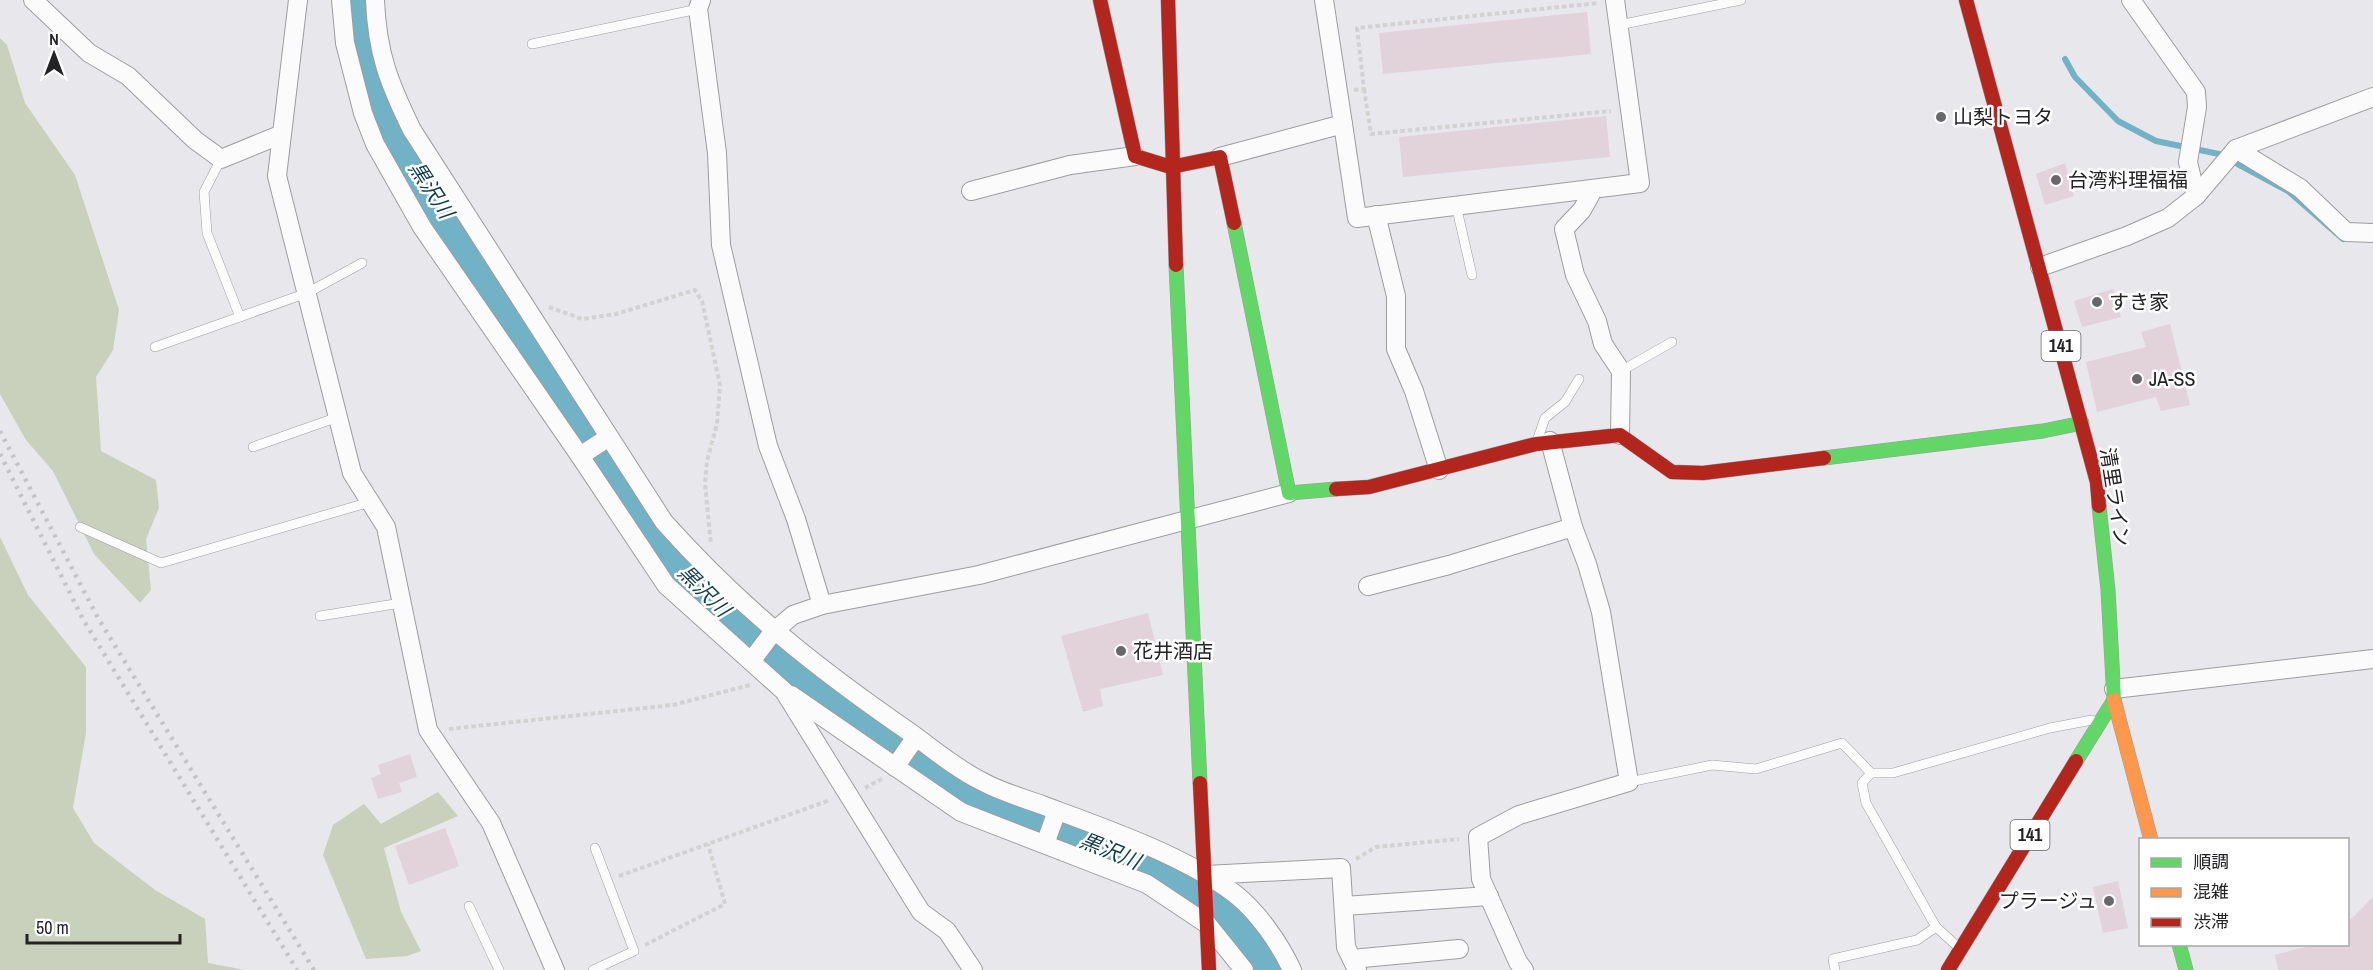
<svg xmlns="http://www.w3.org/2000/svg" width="2373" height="970" font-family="'Archivo Narrow','Noto Sans JP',sans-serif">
  <rect width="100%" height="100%" fill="#e8e7eb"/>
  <g fill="#c9d0bb">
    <path d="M0,38L7,45L25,103L75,175L119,310L113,350L96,377L101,451L156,480L159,508L146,539L151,590L140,603L94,554L53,471L26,440L0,394Z"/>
    <path d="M0,537L28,595L86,667V733L73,808L94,843L155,890L205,919L208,963L245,970H0Z"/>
    <path d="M438,792L458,816L384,848L401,912L421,951L407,956L366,959L323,855L333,825L364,804L381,824Z"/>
  </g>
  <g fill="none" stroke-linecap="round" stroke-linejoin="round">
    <path stroke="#72b2c6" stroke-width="6" d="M2065,59L2075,77L2118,121L2156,141L2219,154L2288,191L2343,239"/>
    <path stroke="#72b2c6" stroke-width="36" d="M365,0L373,81L395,135L683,574L746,631L826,692L935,768L994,804L1168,875L1243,925L1272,970"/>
  </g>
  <g fill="#e2d2da">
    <path d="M1587,12L1591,54L1383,74L1379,33Z"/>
    <path d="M1606,116L1610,157L1403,177L1399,137Z"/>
    <path d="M2065,163L2074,196L2045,205L2036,174Z"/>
    <path d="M2113,289L2121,317L2082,327L2074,301Z"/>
    <path d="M2170,324L2190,405L2161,411L2156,397L2097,412L2086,362L2146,347L2141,332Z"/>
    <path d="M1148,613L1163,675L1100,689L1103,706L1083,712L1061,636Z"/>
    <path d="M410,754L417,777L399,783L402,792L378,799L371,778L381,774L378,765Z"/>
    <path d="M445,828L459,866L409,885L395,846Z"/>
    <path d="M2118,881L2128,928L2103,933L2093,887Z"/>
    <path d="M2373,897V970H2278L2275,955L2313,945H2348V922Z"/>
  </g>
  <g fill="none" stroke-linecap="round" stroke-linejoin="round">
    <defs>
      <g id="lane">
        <path d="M1619,25L1741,0"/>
        <path d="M532,44L698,9"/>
        <path d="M221,159L204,192L207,233L240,317"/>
        <path d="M1456,205L1472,275"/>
        <path d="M155,347L307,293L362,263"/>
        <path d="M1621,371L1672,342"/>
        <path d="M1537,441L1545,418L1565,402L1579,379"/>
        <path d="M253,447L338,417"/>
        <path d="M80,527L161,563L370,502"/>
        <path d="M320,616L401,603"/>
        <path d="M1871,773L1862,783L1866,803L1936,927L1957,946"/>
        <path d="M1629,782L1712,765L1756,769L1842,743L1871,773H1893L2050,728L2092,720"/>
        <path d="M469,906L499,970"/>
        <path d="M593,970L634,951L595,848"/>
        <path d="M1835,970L1833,959L1917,940L1936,927"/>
      </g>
      <g id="street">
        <path d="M33,0L89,53L128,76L195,140L221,159L282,134"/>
        <path d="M298,0L277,176L352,473L386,527L428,730L491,823L555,970"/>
        <path d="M341,0L345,43L363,113L375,144L422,227L580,456L666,585L784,691L921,912L947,931L973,970"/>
        <path d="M375,0C377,53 389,83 412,130L664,522C739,606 815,667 908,731C932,748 956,769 983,782C1001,792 1023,798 1042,805C1104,828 1183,855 1235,894C1258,912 1280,944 1292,970"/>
        <path d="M701,0L698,9L717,153L721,245L768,446L796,519L822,605"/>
        <path d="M1324,0L1343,124"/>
        <path d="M2236,149L2300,188L2346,232L2373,233"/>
        <path d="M1220,157L1343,124L1357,218L1640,183L1615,0"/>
        <path d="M1593,190L1582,210L1564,229L1575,275L1597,321L1603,344L1621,371L1620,435"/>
        <path d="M971,191L1070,165L1135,156"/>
        <path d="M2196,196L2236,149L2373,97"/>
        <path d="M1376,215L1396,296V349L1414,391L1439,470"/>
        <path d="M2040,267L2127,236L2168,218L2196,196L2188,162L2197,107L2196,92L2131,0"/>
        <path d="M580,456L609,437"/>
        <path d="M1368,586L1449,565L1573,527"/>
        <path d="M752,660L773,632L793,615L822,605L979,575L1289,493"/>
        <path d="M2114,689L2373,659"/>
        <path d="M791,695L961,812L1147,884L1207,924L1244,970"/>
        <path d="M895,767L916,737"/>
        <path d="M1045,844L1057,811"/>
        <path d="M1206,875L1341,868L1346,947L1357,970"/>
        <path d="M1344,906L1489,896"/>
        <path d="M1352,959L1459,949"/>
        <path d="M1524,970L1518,962L1481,879L1478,837L1519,815L1629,782L1601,612L1587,564L1573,527L1550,441"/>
      </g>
      <g id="fast">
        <path d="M1234,223L1289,493L1336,489"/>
        <path d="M1176,265L1200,783"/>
        <path d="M1824,458L2043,431L2082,423"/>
        <path d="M2076,761L2114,700L2108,590L2099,506"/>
        <path d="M2179,944L2186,970"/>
      </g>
      <path id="slow" d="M2114,700L2151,840"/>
      <g id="jam">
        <path d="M1100,0L1135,156L1171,167L1220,157L1234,223"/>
        <path d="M1168,0L1176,265"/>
        <path d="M1966,0L2097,482L2099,506"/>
        <path d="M1336,489L1369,487L1536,444L1620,435L1672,472L1703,473L1824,458"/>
        <path d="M1200,783L1209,970"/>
        <path d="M1948,970L2076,761"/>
      </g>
    </defs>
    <use href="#lane" stroke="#9d9da0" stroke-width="10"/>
    <use href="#street" stroke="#9d9da0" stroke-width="20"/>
    <use href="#fast" stroke="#9d9da0" stroke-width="15"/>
    <use href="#slow" stroke="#9d9da0" stroke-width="15"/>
    <use href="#jam" stroke="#9d9da0" stroke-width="15"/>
    <g stroke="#d2d2d2" stroke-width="4" stroke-dasharray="4.5 3" stroke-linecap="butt">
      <path d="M1364,89L1371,134L1611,111"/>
      <path d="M1354,90L1364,89L1357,28L1598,3"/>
      <path d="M549,307L582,319L616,314L695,290L702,301L720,385L717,424L707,461L705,484L711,545"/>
      <path d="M449,729L673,705L750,685"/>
      <path d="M865,788L882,779"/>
      <path d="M1356,859L1376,847L1459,839"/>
      <path d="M619,876L830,800"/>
      <path d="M645,945L725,904L708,844"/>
    </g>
    <use href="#lane" stroke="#fcfbfc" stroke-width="9"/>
    <use href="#street" stroke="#fcfbfc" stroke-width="18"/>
    <use href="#fast" stroke="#63d668" stroke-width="14"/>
    <use href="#slow" stroke="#ff974d" stroke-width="14"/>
    <use href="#jam" stroke="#b3261e" stroke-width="14"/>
    <g stroke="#c4c4c5" stroke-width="4.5" stroke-dasharray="3 6" stroke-linecap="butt">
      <path d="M0,431L98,618L314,970"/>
      <path d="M0,454L84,621L297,970"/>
    </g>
  </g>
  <g fill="#68686b" stroke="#fff" stroke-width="2">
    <circle cx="1941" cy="117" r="6"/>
    <circle cx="2056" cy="180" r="6"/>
    <circle cx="2097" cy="302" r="6"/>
    <circle cx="2137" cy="379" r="6"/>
    <circle cx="1121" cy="651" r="6"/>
    <circle cx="2109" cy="901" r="6"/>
  </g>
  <g text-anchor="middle" stroke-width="5" stroke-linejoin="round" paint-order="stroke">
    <g fill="#fff" stroke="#656567" stroke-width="1.5">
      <rect x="2041.5" y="331" width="39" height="30" rx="4.5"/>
      <rect x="2010.5" y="820" width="39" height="30" rx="4.5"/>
    </g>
    <g font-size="18" font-weight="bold" fill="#232326">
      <text x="2061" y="352">141</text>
      <text x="2030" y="841">141</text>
    </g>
    <g font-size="20" fill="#232326" stroke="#fff" text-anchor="start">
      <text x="1953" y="124">山梨トヨタ</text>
      <text x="2068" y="187">台湾料理福福</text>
      <text x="2109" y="309">すき家</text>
      <text x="2149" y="386">JA-SS</text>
      <text x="1133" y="658">花井酒店</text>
      <text x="2097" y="908" text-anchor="end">プラージュ</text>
    </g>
    <g font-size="20" fill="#232326" stroke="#fff">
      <text transform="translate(2115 497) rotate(81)" y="7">清里ライン</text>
    </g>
    <g font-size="21" font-style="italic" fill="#143d49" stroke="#fff">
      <text transform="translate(431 190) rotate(57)" y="7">黒沢川</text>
      <text transform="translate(704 591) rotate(45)" y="7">黒沢川</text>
      <text transform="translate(1110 851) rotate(22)" y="7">黒沢川</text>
    </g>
  </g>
  <rect x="2139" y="838" width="210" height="108" fill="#ffffff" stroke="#a7a7a8" stroke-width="1.5"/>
  <rect x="2151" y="858" width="30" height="9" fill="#63d668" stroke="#a7a7a8" stroke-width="1.5"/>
  <text x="2193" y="868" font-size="18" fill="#232326">順調</text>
  <rect x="2151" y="888" width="30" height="9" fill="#ff974d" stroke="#a7a7a8" stroke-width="1.5"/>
  <text x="2193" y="898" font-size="18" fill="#232326">混雑</text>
  <rect x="2151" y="918" width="30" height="9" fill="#b3261e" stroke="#a7a7a8" stroke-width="1.5"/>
  <text x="2193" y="928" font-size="18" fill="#232326">渋滞</text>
  <g transform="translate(54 54)" stroke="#ffffff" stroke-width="4.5" paint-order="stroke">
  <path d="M0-4.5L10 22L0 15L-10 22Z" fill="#232326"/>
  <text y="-9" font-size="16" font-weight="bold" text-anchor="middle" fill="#232326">N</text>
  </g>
  <path d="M27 934v9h153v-9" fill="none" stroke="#232326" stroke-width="3"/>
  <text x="36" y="934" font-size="18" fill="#232326" stroke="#ffffff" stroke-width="4.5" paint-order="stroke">50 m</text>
</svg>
